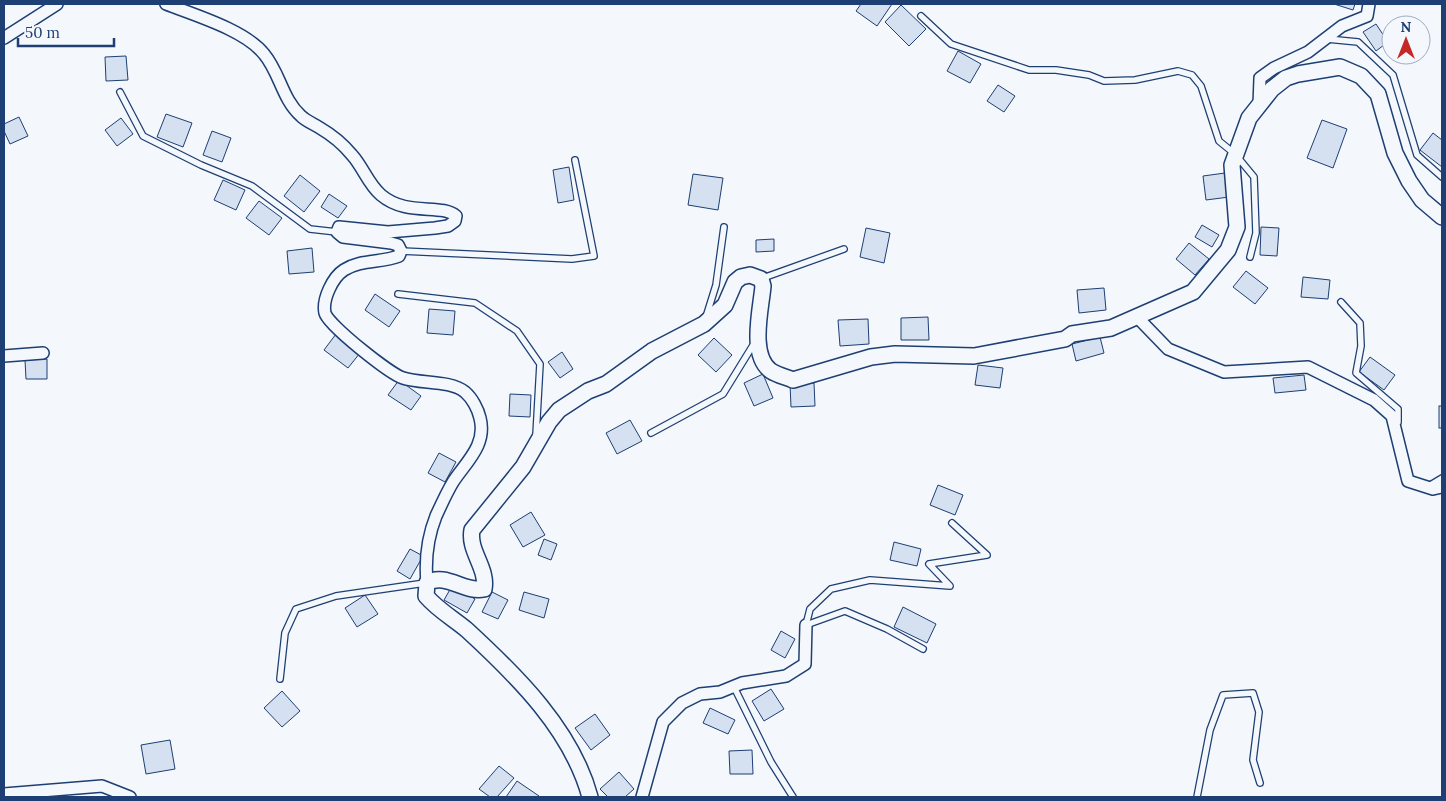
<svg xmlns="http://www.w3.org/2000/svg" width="1446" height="801" font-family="Lora,serif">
  <rect width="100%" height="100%" fill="#f4f7fb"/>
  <g fill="#d5e0f0" stroke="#1d3f73">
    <path d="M861,4H892L877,26L856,11Z"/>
    <path d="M1334,4H1355L1353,10Z"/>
    <path d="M901,5L926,29L909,46L885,22Z"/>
    <path d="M1376,24L1388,42L1376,51L1363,32Z"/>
    <path d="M958,51L981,64L970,83L947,71Z"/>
    <path d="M126,56L128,80L106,81L105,57Z"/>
    <path d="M998,85L1015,96L1004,112L987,101Z"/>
    <path d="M166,114L192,123L183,147L157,137Z"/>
    <path d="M19,117L28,136L10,144L4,131V124Z"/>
    <path d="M121,118L133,134L117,146L105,130Z"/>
    <path d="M1322,120L1347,129L1333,168L1307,158Z"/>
    <path d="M212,131L231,138L222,162L203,155Z"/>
    <path d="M1433,133L1442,140V167L1420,150Z"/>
    <path d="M569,167L574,200L558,203L553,170Z"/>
    <path d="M1225,173L1229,197L1206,200L1203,176Z"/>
    <path d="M693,174L723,178L718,210L688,205Z"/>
    <path d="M300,175L320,191L304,212L284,196Z"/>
    <path d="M223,180L245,190L236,210L214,200Z"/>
    <path d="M329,194L347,206L338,218L321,207Z"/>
    <path d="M259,201L282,218L269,235L246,218Z"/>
    <path d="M1202,225L1219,235L1212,247L1195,237Z"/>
    <path d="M1261,227L1279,228L1277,256L1260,255Z"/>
    <path d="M866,228L890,233L884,263L860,257Z"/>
    <path d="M774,239V251L756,252V240Z"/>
    <path d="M1189,243L1209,259L1195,275L1176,259Z"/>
    <path d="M312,248L314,272L289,274L287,251Z"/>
    <path d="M1246,271L1268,288L1255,304L1233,287Z"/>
    <path d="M1303,277L1330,280L1328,299L1301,297Z"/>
    <path d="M1104,288L1106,310L1079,313L1077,290Z"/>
    <path d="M375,294L400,311L389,327L365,310Z"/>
    <path d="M429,309L455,311L453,335L427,333Z"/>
    <path d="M928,317L929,340H901V318Z"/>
    <path d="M868,319L869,344L840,346L838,320Z"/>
    <path d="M336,334L360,353L348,368L324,350Z"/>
    <path d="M1100,337L1104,353L1076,361L1072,344Z"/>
    <path d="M714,338L732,355L716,372L698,355Z"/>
    <path d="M562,352L573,369L560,378L548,362Z"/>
    <path d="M1370,357L1395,375L1384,390L1359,372Z"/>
    <path d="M47,359V379H26L25,360Z"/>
    <path d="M978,365L1003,368L1000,388L975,385Z"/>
    <path d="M763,374L773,398L754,406L744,383Z"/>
    <path d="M1304,375L1306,390L1275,393L1273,378Z"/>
    <path d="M399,380L421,396L411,410L388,395Z"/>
    <path d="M814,383L815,406L791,407L790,384Z"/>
    <path d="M510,394L531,395L530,417L509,416Z"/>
    <rect x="1439" y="406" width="3" height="22"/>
    <path d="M630,420L642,441L617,454L606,433Z"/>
    <path d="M439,453L456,462L445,482L428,473Z"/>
    <path d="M938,485L963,495L955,515L930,505Z"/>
    <path d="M531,512L545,535L523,547L510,525Z"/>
    <path d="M544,539L557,544L551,560L538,555Z"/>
    <path d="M894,542L921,549L917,566L890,560Z"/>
    <path d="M410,549L423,556L410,579L397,571Z"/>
    <path d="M452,586L475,599L467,613L444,600Z"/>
    <path d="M492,592L508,600L498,619L482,612Z"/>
    <path d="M524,592L549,599L544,618L519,610Z"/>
    <path d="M365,595L378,614L357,627L345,608Z"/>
    <path d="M903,607L936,624L927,643L894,627Z"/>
    <path d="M781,631L795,639L785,658L771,650Z"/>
    <path d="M771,689L784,709L764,721L752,701Z"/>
    <path d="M282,691L300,711L282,727L264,708Z"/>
    <path d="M710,708L735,720L728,734L703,723Z"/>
    <path d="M595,714L610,735L591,750L575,728Z"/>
    <path d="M170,740L175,769L146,774L141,745Z"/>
    <path d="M752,750L753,774H730L729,751Z"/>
    <path d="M499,766L514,778L497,797H490L479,789Z"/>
    <path d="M619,772L634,789L625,797H608L600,789Z"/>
    <path d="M517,781L539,796L537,797H506Z"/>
  </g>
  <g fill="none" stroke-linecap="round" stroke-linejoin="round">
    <defs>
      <g id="service">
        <path d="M921,16L951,44L1029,70H1056L1089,75L1104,81L1135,80L1178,71L1192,75L1201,86L1219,141L1235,154L1254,177L1256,233L1250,257"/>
        <path d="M1327,39L1358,42L1393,75L1417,155L1442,177"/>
        <path d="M120,92L143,136L201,165L252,186L310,229L337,232"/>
        <path d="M401,251L572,259L594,256L575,160"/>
        <path d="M763,278L844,249"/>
        <path d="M398,294L475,303L517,331L540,364L536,435"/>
        <path d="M1341,302L1360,323L1361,346L1356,373L1398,409V422"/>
        <path d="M706,317L716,285L724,227"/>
        <path d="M651,433L723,394L755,342"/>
        <path d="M1427,487L1442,478"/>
        <path d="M806,625L810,609L831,589L870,580L950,586L929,564L987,555L952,523"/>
        <path d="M806,625L845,611L887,629L923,649"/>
        <path d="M280,679L285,633L296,609L336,596L425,583"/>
        <path d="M734,687L771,762L793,797"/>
        <path d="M1197,797L1210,730L1223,695L1253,693L1259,712L1253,760L1260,783"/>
      </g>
      <g id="minor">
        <path d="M166,4C194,15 245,30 264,54C280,73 282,99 301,116C306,121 314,124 320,128C332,135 343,144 352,155C363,167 368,184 381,195C407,217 441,203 456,216L455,221L448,226L435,228L388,232L339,227L337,232L343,237L391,243L398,245L401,251L399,256C381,263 361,259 344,270C333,277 322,299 325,313C328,325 390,374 403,378C421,384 450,380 465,392C472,398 478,409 480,418C487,445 466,462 453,482C447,492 441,505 436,516C428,536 425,561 427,583"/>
        <path d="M4,38L57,4"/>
        <path d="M1259,105L1260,78L1274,68L1308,52L1342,26L1367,16L1369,4"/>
        <path d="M1137,317L1168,349L1224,372L1308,367L1374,400L1392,416L1408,481L1433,489L1442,487"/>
        <path d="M4,356L43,353"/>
        <path d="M4,794L102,786L130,797"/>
        <path d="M642,797L663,722L682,703L700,694L720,692L742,683L786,676L805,664L806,625"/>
      </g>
      <path id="tertiary" d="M590,797C572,730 517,676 467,630C454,619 438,610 426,596L427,583C446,572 464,593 484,589C488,568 468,551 472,530L523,467L549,422L559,410L588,391L606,384L652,351L704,324L725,305L735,282L741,277L750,275L761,279L763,286C761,309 749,355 771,371C777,375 786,377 793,380L871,357L895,354L974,356L1065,339L1072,334L1111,328L1193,292L1228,250L1237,227L1232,165L1249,118L1272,89L1286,78L1298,74L1340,67L1361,76L1378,94L1395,153L1409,181L1422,200L1442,217"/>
    </defs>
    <use href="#service" stroke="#1d3f73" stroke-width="8"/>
    <use href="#minor" stroke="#1d3f73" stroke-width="14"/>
    <use href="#tertiary" stroke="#1d3f73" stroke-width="18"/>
    <use href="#service" stroke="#f4f7fb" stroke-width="5.5"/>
    <use href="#minor" stroke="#f4f7fb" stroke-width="11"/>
    <use href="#tertiary" stroke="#f4f7fb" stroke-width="15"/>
  </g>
  <rect width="1446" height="801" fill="none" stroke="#1d3f73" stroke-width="10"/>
  <g transform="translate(1406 40)"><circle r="24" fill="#f4f7fb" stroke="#9eadc5"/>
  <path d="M0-4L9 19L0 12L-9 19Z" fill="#c62828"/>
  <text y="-8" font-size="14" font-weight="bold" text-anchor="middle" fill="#1d3f73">N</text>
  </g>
  <path d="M18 38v8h96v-8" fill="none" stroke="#1d3f73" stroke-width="2.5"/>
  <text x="25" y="38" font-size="15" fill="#1d3f73" stroke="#f4f7fb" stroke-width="4" paint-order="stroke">50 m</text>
</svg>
